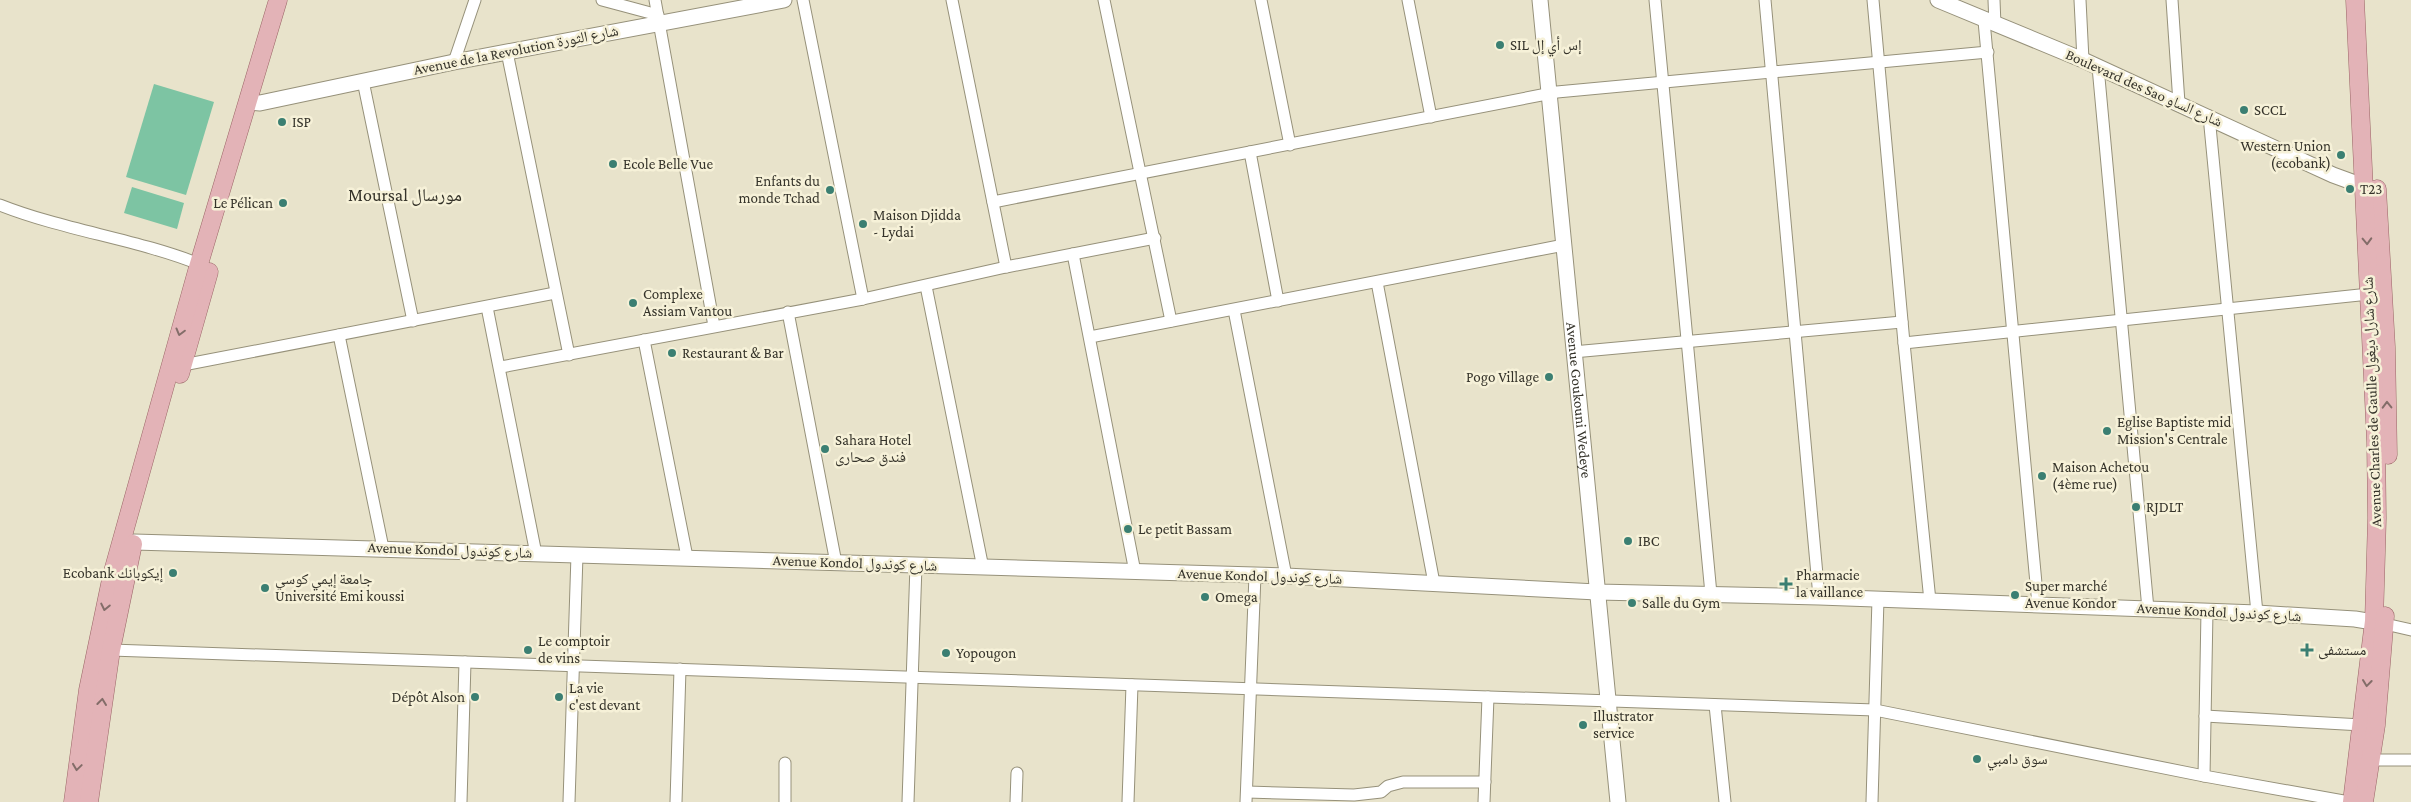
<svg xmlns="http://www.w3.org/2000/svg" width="2411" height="802" font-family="'Crimson Pro','Noto Naskh Arabic',serif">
  <rect width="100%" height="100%" fill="#e8e3cb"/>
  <g fill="#7dc4a3">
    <path d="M154,84L214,102L186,195L126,177Z"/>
    <path d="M132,187L184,203L177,229L124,213Z"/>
  </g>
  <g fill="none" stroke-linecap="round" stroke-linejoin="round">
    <defs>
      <g id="street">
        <path d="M602,0L658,15"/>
        <path d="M655,0L714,326"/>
        <path d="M803,0L863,299"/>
        <path d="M952,0L1006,267"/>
        <path d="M1104,0L1171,321"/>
        <path d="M1261,0L1290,145"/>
        <path d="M1408,0L1431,117"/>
        <path d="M1655,0L1711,594"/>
        <path d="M1765,0L1819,597"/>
        <path d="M1873,0L1904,343L1930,601"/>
        <path d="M1994,0L1995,25"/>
        <path d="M2080,0L2083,60"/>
        <path d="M2172,0L2179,103"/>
        <path d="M1984,21L2038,605"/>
        <path d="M507,52L569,355"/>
        <path d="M454,62L475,0"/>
        <path d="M2098,67L2148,609"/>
        <path d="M363,81L413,321"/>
        <path d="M2209,116L2257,613"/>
        <path d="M1250,152L1278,301"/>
        <path d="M993,202L1557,92L1988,52"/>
        <path d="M0,205C66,231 138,239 204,266"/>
        <path d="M1073,254L1135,572"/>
        <path d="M1377,282L1434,583"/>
        <path d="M926,286L983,568"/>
        <path d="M487,307L536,554"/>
        <path d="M1234,310L1286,576"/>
        <path d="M788,312L836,563"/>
        <path d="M339,335L383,548"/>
        <path d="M1090,337L1564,245"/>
        <path d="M644,340L687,557"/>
        <path d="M1904,343L2369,294"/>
        <path d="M1573,352L1902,322"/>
        <path d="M183,365L555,293"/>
        <path d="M501,367L863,299L1006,267L1155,238"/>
        <path d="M2385,624L2411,630"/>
        <path d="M111,650L1875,710L2204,776L2349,802"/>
        <path d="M1715,705L1725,802"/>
        <path d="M2205,716L2362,725"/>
        <path d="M2370,760H2411"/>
        <path d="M2204,776L2207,611"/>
        <path d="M1247,792L1354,795L1381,792L1388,786L1403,782H1485"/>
        <path d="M461,802L465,662"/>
        <path d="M569,802L577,555"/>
        <path d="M676,802L680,669"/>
        <path d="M785,802V763"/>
        <path d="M908,802L916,565"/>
        <path d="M1016,802L1017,773"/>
        <path d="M1128,802L1132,685"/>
        <path d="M1246,802L1255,575"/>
        <path d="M1484,802L1488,697"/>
        <path d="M1872,802L1878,599"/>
      </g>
      <g id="secondary">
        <path id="s1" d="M1540,0L1618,802"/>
        <path d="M1938,0L2083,60L2333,175L2374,190"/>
        <path d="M248,102L260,103L454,62L784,0"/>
        <path d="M134,542L1286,576L1597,592L1819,597L2257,613L2355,619L2385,624"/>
      </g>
      <g id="primary">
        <path d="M2377,189L2386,347L2388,455"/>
        <path d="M180,374L209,272"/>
        <path d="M73,802L88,690L112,575L199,264L278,0"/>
        <path d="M89,802L111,650L133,544"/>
        <path d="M2352,802L2374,621L2377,518L2376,442L2355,0"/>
        <path d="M2364,802L2376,725L2385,616"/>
      </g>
    </defs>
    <use href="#street" stroke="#96917a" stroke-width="13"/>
    <use href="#secondary" stroke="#96917a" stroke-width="17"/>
    <use href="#primary" stroke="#9a6566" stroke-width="19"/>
    <use href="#street" stroke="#fff" stroke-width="11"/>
    <use href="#secondary" stroke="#fff" stroke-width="15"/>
    <use href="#primary" stroke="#e3b3b7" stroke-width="18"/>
  </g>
  <defs><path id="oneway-chevron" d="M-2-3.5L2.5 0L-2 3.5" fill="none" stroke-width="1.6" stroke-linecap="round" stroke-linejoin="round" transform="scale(1.25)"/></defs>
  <g stroke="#836d69">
    <use href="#oneway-chevron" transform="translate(2367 241) rotate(88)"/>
    <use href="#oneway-chevron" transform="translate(180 332) rotate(105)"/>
    <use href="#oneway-chevron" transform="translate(2387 405) rotate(-91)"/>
    <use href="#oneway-chevron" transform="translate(105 607) rotate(102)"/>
    <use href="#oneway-chevron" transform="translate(2367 683) rotate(97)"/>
    <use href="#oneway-chevron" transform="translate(102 702) rotate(-83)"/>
    <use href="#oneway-chevron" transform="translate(77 767) rotate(98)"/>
  </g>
  <g fill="#3b7f72" stroke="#f6f1d8" stroke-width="2">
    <circle cx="1500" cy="45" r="5"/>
    <circle cx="2244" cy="110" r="5"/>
    <circle cx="282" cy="122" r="5"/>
    <circle cx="2341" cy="155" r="5"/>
    <circle cx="613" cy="164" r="5"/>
    <circle cx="2350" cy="189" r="5"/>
    <circle cx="830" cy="190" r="5"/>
    <circle cx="283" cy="203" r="5"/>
    <circle cx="863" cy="224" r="5"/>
    <circle cx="633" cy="303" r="5"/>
    <circle cx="672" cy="353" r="5"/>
    <circle cx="1549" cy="377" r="5"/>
    <circle cx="2107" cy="431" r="5"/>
    <circle cx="825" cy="449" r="5"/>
    <circle cx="2042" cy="476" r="5"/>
    <circle cx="2136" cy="507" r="5"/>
    <circle cx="1128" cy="529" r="5"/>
    <circle cx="1628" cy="541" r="5"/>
    <circle cx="173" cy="573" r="5"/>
    <path d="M1783.5 576.5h5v5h5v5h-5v5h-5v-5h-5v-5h5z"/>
    <circle cx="265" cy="588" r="5"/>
    <circle cx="2015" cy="595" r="5"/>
    <circle cx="1205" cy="597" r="5"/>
    <circle cx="1632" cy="603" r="5"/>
    <circle cx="528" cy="650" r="5"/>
    <path d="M2304.5 642.5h5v5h5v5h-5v5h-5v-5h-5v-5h5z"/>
    <circle cx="946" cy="653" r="5"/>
    <circle cx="475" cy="697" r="5"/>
    <circle cx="559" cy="697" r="5"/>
    <circle cx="1583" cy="725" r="5"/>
    <circle cx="1977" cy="759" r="5"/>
  </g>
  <g text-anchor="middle" stroke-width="5" stroke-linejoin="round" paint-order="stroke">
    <g font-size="15" fill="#35332a" stroke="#f6f1d8" text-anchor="start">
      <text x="1510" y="50">SIL إس أي إل</text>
      <text x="2254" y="115">SCCL</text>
      <text x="292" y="127">ISP</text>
      <text x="2331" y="151" text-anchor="end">Western Union<tspan x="2331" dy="17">(ecobank)</tspan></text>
      <text x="623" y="169">Ecole Belle Vue</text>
      <text x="820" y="186" text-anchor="end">Enfants du<tspan x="820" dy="17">monde Tchad</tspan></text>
      <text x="2360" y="194">T23</text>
      <text x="273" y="208" text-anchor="end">Le Pélican</text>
      <text x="873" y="220">Maison Djidda<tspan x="873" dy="17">- Lydai</tspan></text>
      <text x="643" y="299">Complexe<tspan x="643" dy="17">Assiam Vantou</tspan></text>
      <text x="682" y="358">Restaurant &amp; Bar</text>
      <text x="1539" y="382" text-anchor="end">Pogo Village</text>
      <text x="2117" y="427">Eglise Baptiste mid<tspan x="2117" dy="17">Mission's Centrale</tspan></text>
      <text x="835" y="445">Sahara Hotel<tspan x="835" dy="17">فندق صحارى</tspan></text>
      <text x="2052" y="472">Maison Achetou<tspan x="2052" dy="17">(4ème rue)</tspan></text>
      <text x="2146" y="512">RJDLT</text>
      <text x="1138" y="534">Le petit Bassam</text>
      <text x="1638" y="546">IBC</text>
      <text x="163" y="578" text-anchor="end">Ecobank إيكوبانك</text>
      <text x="1796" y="580">Pharmacie<tspan x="1796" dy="17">la vaillance</tspan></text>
      <text x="275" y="584">جامعة إيمي كوسي<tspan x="275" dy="17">Université Emi koussi</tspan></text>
      <text x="2025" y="591">Super marché<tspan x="2025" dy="17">Avenue Kondor</tspan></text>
      <text x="1215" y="602">Omega</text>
      <text x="1642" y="608">Salle du Gym</text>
      <text x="538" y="646">Le comptoir<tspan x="538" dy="17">de vins</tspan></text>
      <text x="2318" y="655">مستشفى</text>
      <text x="956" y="658">Yopougon</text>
      <text x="569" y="693">La vie<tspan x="569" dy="17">c'est devant</tspan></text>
      <text x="465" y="702" text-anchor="end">Dépôt Alson</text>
      <text x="1593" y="721">Illustrator<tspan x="1593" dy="17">service</tspan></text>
      <text x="1987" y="764">سوق دامبي</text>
    </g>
    <g font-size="15" fill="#35332a" stroke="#f6f1d8">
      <text transform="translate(516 50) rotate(-11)" y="5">Avenue de la Revolution شارع الثورة</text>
      <text transform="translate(2144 88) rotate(24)" y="5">Boulevard des Sao شارع الساو</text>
      <text dy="5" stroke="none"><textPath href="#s1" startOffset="402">Avenue Goukouni Wedeye</textPath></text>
      <text transform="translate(2372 402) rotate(-92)" y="5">Avenue Charles de Gaulle شارع شارل ديغول</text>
      <text transform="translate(450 550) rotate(2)" y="5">Avenue Kondol شارع كوندول</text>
      <text transform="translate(855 563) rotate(2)" y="5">Avenue Kondol شارع كوندول</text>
      <text transform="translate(1260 576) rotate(2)" y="5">Avenue Kondol شارع كوندول</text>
      <text transform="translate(2219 612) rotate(3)" y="5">Avenue Kondol شارع كوندول</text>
    </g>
    <g font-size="18" fill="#35332a" stroke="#f6f1d8">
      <text x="405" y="201">Moursal مورسال</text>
    </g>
  </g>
</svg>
